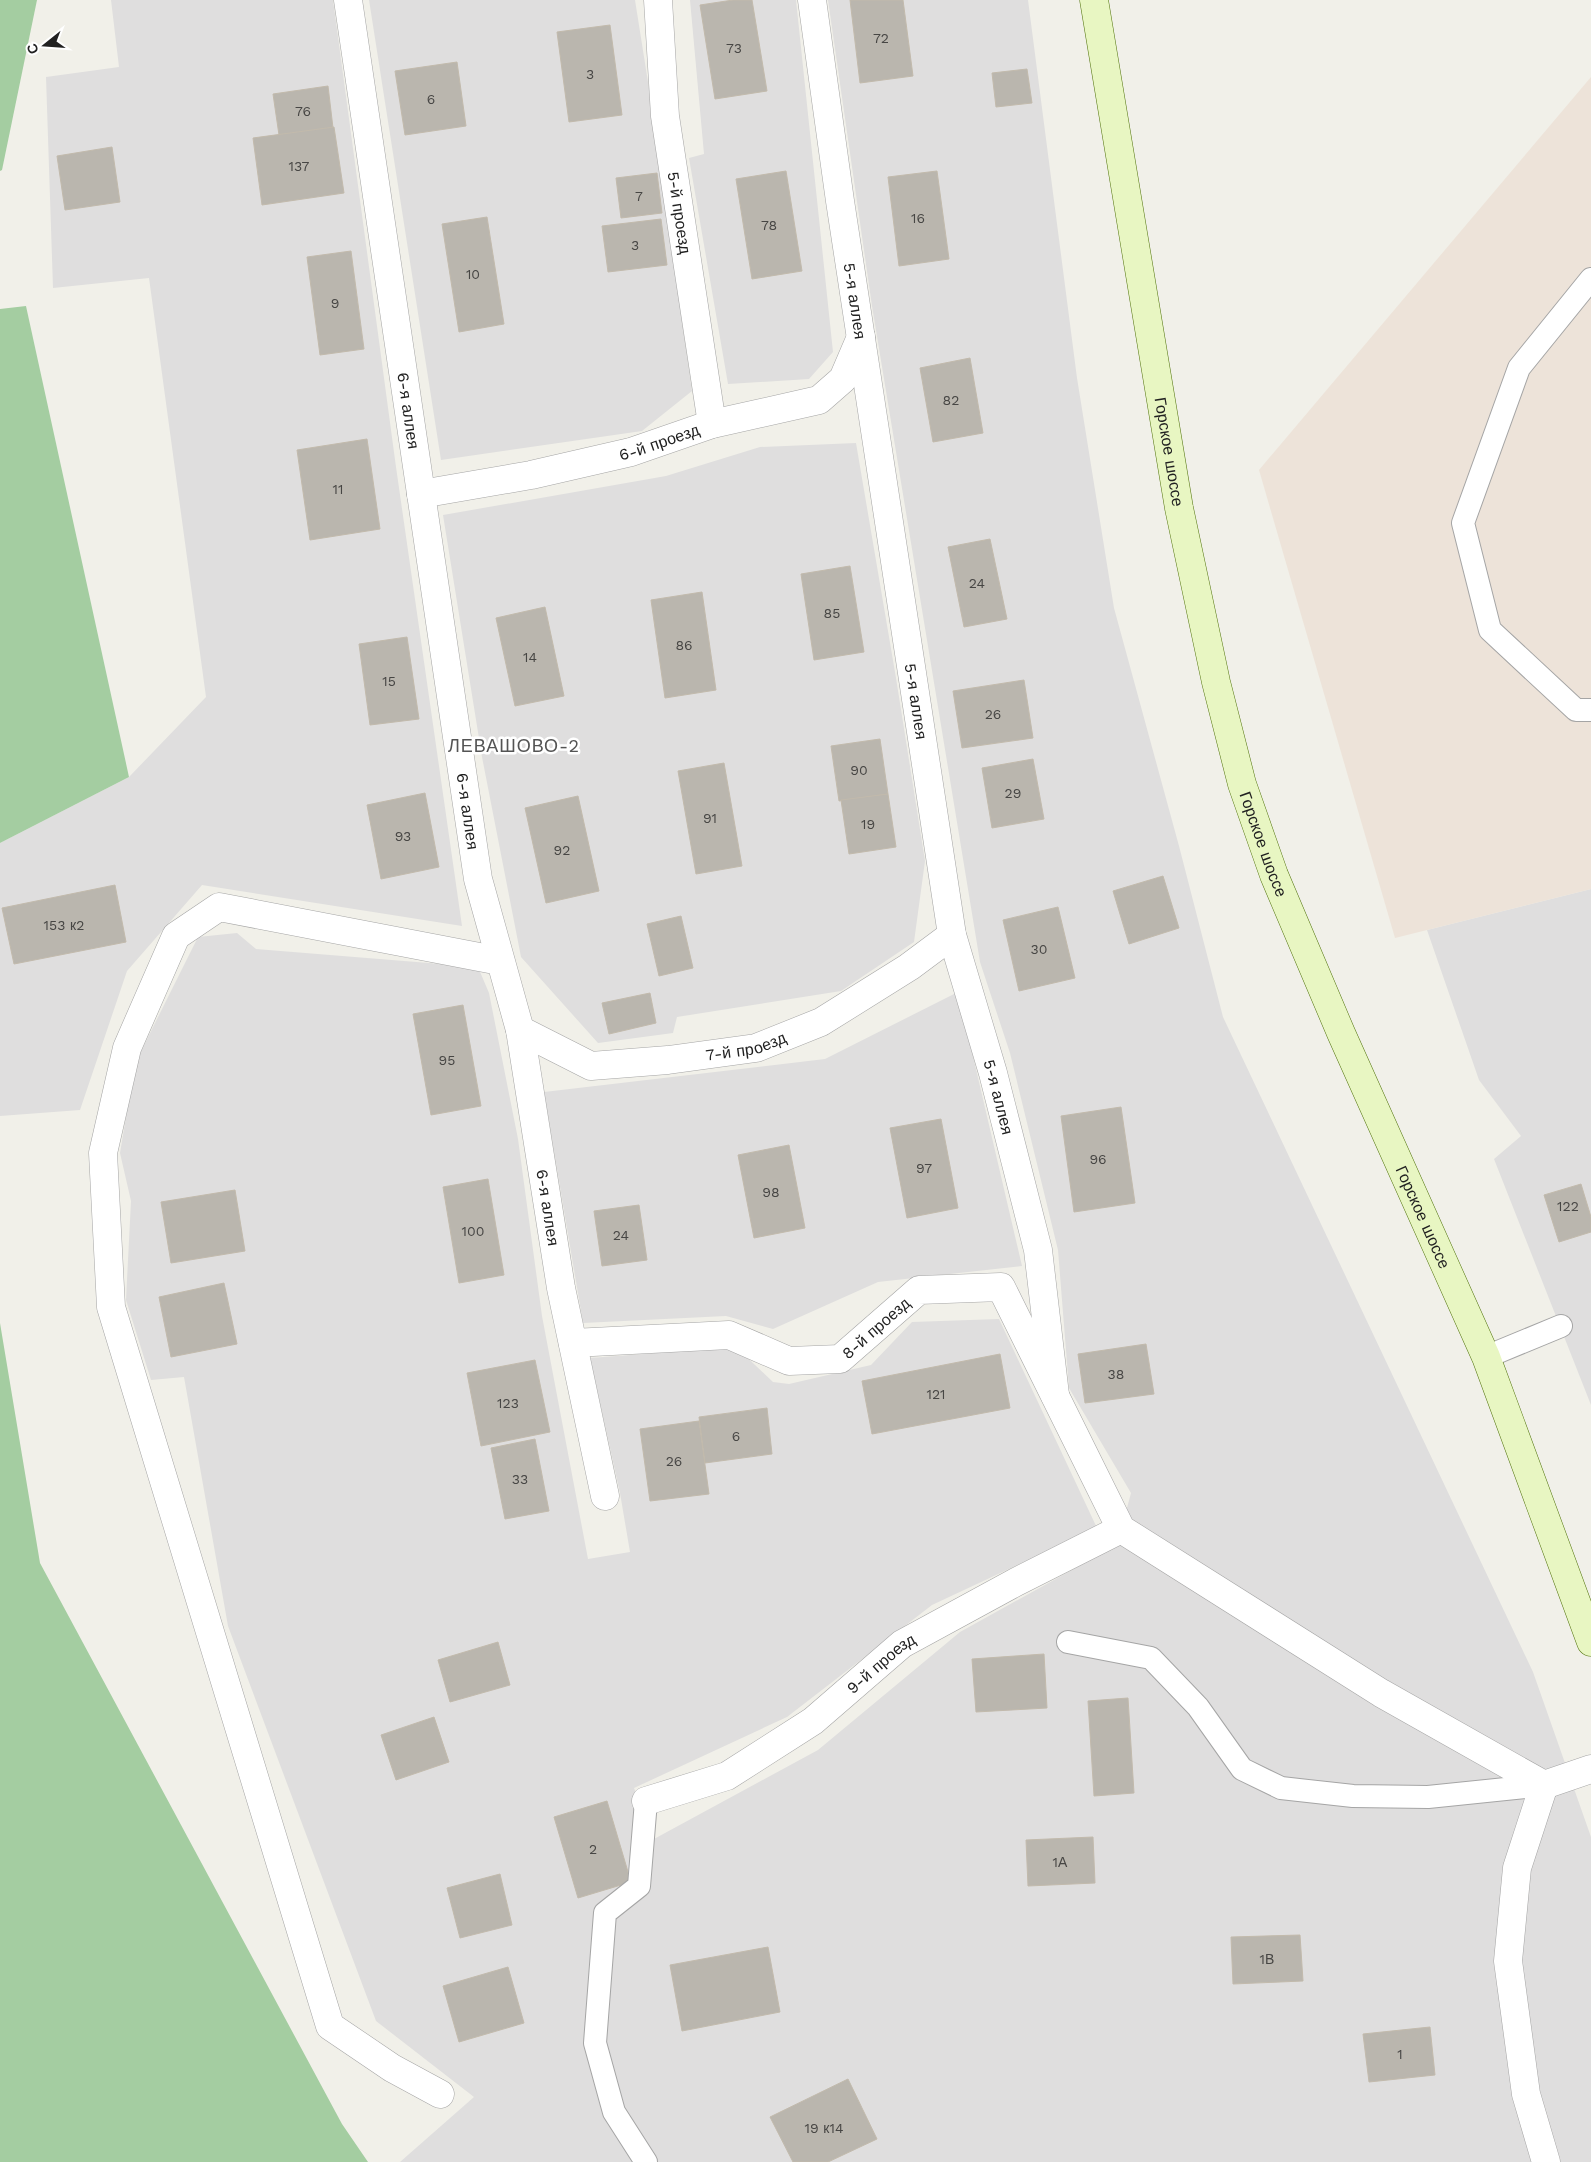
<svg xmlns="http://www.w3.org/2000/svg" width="1591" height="2162" font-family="'Work Sans',sans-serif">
  <rect width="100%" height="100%" fill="#f1f0e9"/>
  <g fill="#dfdede">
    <path d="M111,0H333L396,467L462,926L202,885L127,971L80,1110L0,1116V843L129,777L206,697L149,278L53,288L46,77L119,67Z"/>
    <path d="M369,0H635L651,101L692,391L642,431L441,460Z"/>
    <path d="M690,0H796L833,352L809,379L728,384L689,158L704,154Z"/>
    <path d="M828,0H1028L1077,378L1114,608L1179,846L1223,1017L1533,1672L1591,1837V2162H400L474,2097L376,2021L228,1626L184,1377L151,1380L126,1300L131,1201L120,1153L128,1105L138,1057L198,937L237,933L256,949L478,967L489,993L518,1139L542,1316L588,1559L630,1552L620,1493L590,1358L736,1347L773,1382L789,1384L871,1365L912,1322L999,1319L1097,1528L932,1605L787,1717L634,1788L654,1839L818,1750L960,1632L1117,1545L1131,1493L1069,1388L1058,1250L1010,1053L980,962L872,306Z"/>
    <path d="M856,443L896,678L925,861L914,942L841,991L677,1017L673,1033L598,1043L521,957L482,757L443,515L666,476L760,447Z"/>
    <path d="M1591,889V1405L1494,1159L1521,1136L1479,1080L1427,930Z"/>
    <path d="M958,992L1022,1266L878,1282L773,1329L726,1316L583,1323L544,1092L825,1059Z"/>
  </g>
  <path fill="#ede3d9" d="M1591,77V889L1395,938L1259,470Z"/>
  <g fill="#a4cda1">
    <path d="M0,0H37L2,170L0,171Z"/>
    <path d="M26,306L129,777L0,843V309Z"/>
    <path d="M0,1323L40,1563L342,2124L368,2162H0Z"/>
  </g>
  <g fill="#bab6ae" stroke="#c2baac">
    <path d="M733,0H752L767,91L715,99L700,5Z"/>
    <path d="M850,0H903L913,76L860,83Z"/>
    <path d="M610,25L622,115L569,122L557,32Z"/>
    <path d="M457,62L466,126L405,135L395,71Z"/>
    <path d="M1027,69L1032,103L996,107L992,73Z"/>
    <path d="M328,86L333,128L279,135L273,94Z"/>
    <path d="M334,127L344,193L262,205L253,138Z"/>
    <path d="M112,147L120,202L65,210L57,156Z"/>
    <path d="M786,171L802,271L752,279L736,179Z"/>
    <path d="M937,171L949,259L899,266L888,177Z"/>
    <path d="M657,173L662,213L621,218L616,178Z"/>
    <path d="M487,217L504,324L459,332L442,224Z"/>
    <path d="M661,219L667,265L608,272L602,226Z"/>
    <path d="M351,251L364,349L320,355L307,257Z"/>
    <path d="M970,358L983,433L933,442L920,368Z"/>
    <path d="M367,439L380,529L310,540L297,450Z"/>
    <path d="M990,539L1007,619L964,627L948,547Z"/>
    <path d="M850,566L864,652L814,660L801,574Z"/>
    <path d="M702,592L716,690L665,698L651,600Z"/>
    <path d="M545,607L564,696L515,706L496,618Z"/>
    <path d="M407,637L419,719L370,725L359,644Z"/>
    <path d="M1024,680L1033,738L962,748L953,691Z"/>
    <path d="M880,739L888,794L839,801L831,746Z"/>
    <path d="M1033,759L1044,819L992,828L982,768Z"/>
    <path d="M724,763L742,866L696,874L678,771Z"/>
    <path d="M425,793L439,867L381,879L367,805Z"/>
    <path d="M888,794L896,847L849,854L841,800Z"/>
    <path d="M578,796L599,891L546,903L525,808Z"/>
    <path d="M1163,876L1179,928L1129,944L1113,891Z"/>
    <path d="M115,885L126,942L14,964L2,908Z"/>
    <path d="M1058,907L1075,978L1019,991L1003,920Z"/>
    <path d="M681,916L693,968L659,976L647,924Z"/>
    <path d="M650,993L656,1023L609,1034L602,1003Z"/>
    <path d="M463,1005L481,1106L431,1115L413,1014Z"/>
    <path d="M1121,1107L1135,1203L1074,1212L1061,1116Z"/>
    <path d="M941,1119L958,1208L907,1218L890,1128Z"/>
    <path d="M789,1145L805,1228L754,1238L738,1155Z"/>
    <path d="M488,1179L504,1275L459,1283L443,1187Z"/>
    <path d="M1581,1184L1591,1217V1232L1559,1242L1544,1195Z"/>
    <path d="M235,1190L245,1251L171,1263L161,1202Z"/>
    <path d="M639,1205L647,1260L602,1266L594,1211Z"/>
    <path d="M224,1283L237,1344L171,1357L159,1297Z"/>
    <path d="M1146,1344L1154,1394L1085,1403L1078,1354Z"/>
    <path d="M1000,1354L1010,1408L872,1434L862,1381Z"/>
    <path d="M535,1360L550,1432L481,1446L467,1373Z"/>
    <path d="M767,1408L772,1454L705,1463L699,1417Z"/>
    <path d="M699,1421L709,1494L650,1501L640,1429Z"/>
    <path d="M535,1439L549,1511L505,1519L491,1448Z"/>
    <path d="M498,1642L510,1685L450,1702L438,1660Z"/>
    <path d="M1044,1654L1047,1708L976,1712L972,1659Z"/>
    <path d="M1128,1698L1134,1793L1094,1796L1088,1701Z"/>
    <path d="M434,1717L449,1762L396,1780L381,1735Z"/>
    <path d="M607,1801L631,1882L578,1898L554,1817Z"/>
    <path d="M1093,1837L1095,1883L1028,1886L1026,1840Z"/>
    <path d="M500,1874L512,1925L460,1938L447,1888Z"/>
    <path d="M1300,1935L1303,1981L1233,1984L1231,1937Z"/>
    <path d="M768,1947L780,2012L682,2031L670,1965Z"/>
    <path d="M508,1967L524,2023L459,2042L443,1986Z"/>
    <path d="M1430,2027L1435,2075L1369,2082L1363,2034Z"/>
    <path d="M848,2079L877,2139L828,2162H793L770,2117Z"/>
  </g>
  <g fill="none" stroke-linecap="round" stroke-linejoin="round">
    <defs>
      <g id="lane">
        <path d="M1591,279L1519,368L1463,523L1490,630L1576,710H1591"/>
        <path d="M1486,1357L1561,1326"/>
        <path d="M1068,1642L1151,1658L1198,1707L1242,1769L1281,1788L1353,1796L1428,1797L1544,1785"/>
        <path d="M646,1801L639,1886L605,1913L595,2043L614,2112L646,2162"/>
      </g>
      <g id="street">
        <path id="s1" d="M348,0L478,879L520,1030L561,1288L605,1496"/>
        <path id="s2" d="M658,0L665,116L712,424"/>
        <path id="s3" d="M812,0L840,201L952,935L993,1073L1038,1250L1055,1395"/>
        <path id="s4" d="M421,494L531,475L631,452L712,424L819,400L843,379L861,337"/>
        <path id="s5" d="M520,1030L591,1066L668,1060L756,1048L821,1022L909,967L952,935"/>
        <path id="s6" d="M573,1343L729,1335L789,1361L840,1359L919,1290L1001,1287L1121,1529L1381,1693L1544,1785L1591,1769"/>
        <path d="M1544,1785L1517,1868L1508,1961L1526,2094L1546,2162"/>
        <path id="s7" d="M646,1801L727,1776L813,1721L902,1644L1016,1582L1121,1529"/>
        <path d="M440,2094L392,2068L330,2026L111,1307L103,1153L127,1048L176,936L219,907L500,961"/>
      </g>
      <g id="secondary">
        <path id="s8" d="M1094,0L1179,508L1216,682L1242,784L1274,875L1341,1033L1486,1357L1591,1642"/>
      </g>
    </defs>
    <use href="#lane" stroke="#a5a5a5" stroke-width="24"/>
    <use href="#street" stroke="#a5a5a5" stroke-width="29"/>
    <use href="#secondary" stroke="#52730d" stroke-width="29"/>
    <use href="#lane" stroke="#fff" stroke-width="22"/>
    <use href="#street" stroke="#fff" stroke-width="28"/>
    <use href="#secondary" stroke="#e8f6c2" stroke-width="28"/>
  </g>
  <g text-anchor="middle" stroke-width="5" stroke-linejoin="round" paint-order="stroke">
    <g font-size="14" fill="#474644">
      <text x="881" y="43">72</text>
      <text x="734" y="53">73</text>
      <text x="590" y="79">3</text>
      <text x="431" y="104">6</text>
      <text x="303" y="116">76</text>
      <text x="299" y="171">137</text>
      <text x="639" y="201">7</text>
      <text x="918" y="223">16</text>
      <text x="769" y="230">78</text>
      <text x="635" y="250">3</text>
      <text x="473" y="279">10</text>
      <text x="335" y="308">9</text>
      <text x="951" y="405">82</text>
      <text x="338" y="494">11</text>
      <text x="977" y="588">24</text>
      <text x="832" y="618">85</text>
      <text x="684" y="650">86</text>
      <text x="530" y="662">14</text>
      <text x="389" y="686">15</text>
      <text x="993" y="719">26</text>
      <text x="859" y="775">90</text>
      <text x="1013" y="798">29</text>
      <text x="710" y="823">91</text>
      <text x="868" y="829">19</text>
      <text x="403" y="841">93</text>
      <text x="562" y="855">92</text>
      <text x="64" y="930">153 к2</text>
      <text x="1039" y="954">30</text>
      <text x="447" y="1065">95</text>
      <text x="1098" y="1164">96</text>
      <text x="924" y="1173">97</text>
      <text x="771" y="1197">98</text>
      <text x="1568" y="1211">122</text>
      <text x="473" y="1236">100</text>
      <text x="621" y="1240">24</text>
      <text x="1116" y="1379">38</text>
      <text x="936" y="1399">121</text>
      <text x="508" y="1408">123</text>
      <text x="736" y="1441">6</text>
      <text x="674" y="1466">26</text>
      <text x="520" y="1484">33</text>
      <text x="593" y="1854">2</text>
      <text x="1060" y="1867">1А</text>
      <text x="1267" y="1964">1В</text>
      <text x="1400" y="2059">1</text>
      <text x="824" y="2133">19 к14</text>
    </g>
    <g font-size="16" fill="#212121" stroke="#fff">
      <text dy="6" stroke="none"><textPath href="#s2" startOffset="214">5-й проезд</textPath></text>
      <text dy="6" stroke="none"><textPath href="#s3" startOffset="304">5-я аллея</textPath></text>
      <text dy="6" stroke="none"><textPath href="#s1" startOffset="415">6-я аллея</textPath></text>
      <text dy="6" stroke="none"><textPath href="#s4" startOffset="244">6-й проезд</textPath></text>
      <text dy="6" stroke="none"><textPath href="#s8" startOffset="458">Горское шоссе</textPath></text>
      <text dy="6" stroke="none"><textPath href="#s3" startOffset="709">5-я аллея</textPath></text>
      <text dy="6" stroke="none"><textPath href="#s1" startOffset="820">6-я аллея</textPath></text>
      <text dy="6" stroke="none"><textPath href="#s8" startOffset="862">Горское шоссе</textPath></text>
      <text dy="6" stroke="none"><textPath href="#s5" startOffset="236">7-й проезд</textPath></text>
      <text dy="6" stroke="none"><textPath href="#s3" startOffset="1114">5-я аллея</textPath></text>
      <text dy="6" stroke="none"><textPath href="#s1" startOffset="1225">6-я аллея</textPath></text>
      <text dy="6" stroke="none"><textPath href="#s8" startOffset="1268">Горское шоссе</textPath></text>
      <text dy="6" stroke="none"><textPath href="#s6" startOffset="320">8-й проезд</textPath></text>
      <text dy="6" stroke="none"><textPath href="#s7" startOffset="276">9-й проезд</textPath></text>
    </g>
    <g font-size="18" letter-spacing="1" fill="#545454" stroke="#fff">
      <text x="514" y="752">ЛЕВАШОВО-2</text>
    </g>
  </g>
  <g transform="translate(45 45) rotate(253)" stroke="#ffffff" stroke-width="4" paint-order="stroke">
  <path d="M0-4L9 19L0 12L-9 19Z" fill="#212121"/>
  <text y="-8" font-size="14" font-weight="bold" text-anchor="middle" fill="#212121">С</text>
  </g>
</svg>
